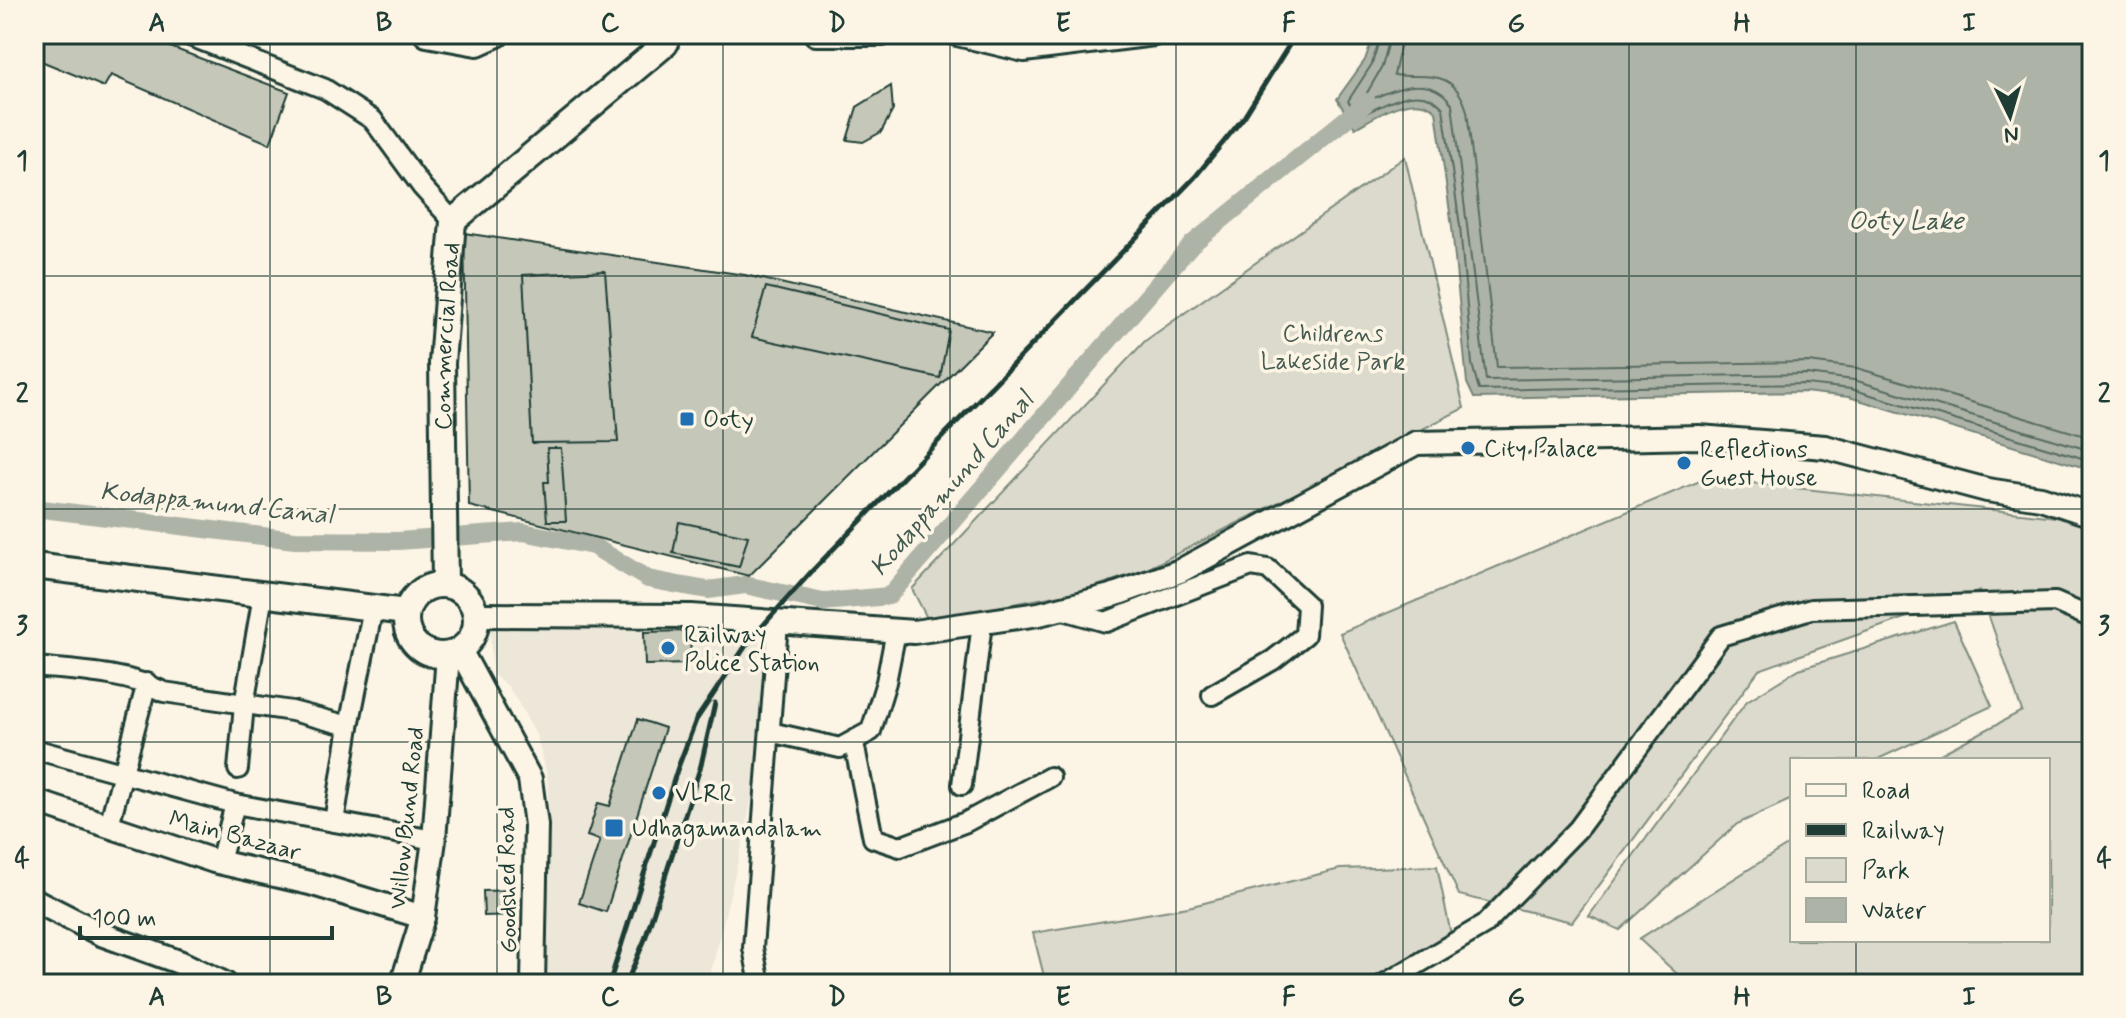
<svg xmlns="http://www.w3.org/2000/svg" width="2126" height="1018" font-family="Mynerve,sans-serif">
  <rect width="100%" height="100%" fill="#fcf5e5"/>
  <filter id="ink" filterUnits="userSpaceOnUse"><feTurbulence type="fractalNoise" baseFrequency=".0125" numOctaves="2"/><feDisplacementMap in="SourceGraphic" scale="16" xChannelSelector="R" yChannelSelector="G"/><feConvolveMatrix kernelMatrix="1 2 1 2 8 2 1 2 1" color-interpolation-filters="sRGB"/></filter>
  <g filter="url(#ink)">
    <path fill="#ece7d8" d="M753,627L780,644L745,833L708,984H543L550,827L547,775L537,737L522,709L507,685L492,674L490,628Z"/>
    <g fill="#dcdacc" stroke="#7e8c80" stroke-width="2">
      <path d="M1405,157L1464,408L1145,570L1082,591L928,620L912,589L1145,341Z"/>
      <path d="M1707,478L2083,520L2092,524V984H1688L1639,939L1792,842V940H2048V760H1929L2022,711L1980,591L1759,670L1572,922L1459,895L1340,633Z"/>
      <path d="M1954,621L1992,706L1876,760H1792V799L1737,824L1620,930L1589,916L1747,701L1799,669Z"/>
      <path d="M1437,866L1452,940L1359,984H1046L1033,933L1188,907L1340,869Z"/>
    </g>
    <path fill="#aeb3a7" stroke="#758479" stroke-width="2" d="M1374,34H2092V470L1849,397L1804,392L1474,398L1467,383L1452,227L1436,111C1413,90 1376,117 1355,128L1337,99L1365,60Z"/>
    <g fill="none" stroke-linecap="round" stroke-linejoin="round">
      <g stroke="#586c62" stroke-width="2">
        <path d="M1381,34L1372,64L1348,101L1359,116C1384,106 1420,80 1443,108L1460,226L1472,364L1479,390L1806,384L1851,389L2092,461"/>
        <path d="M1391,34L1382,67L1364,98L1368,101C1395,88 1431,73 1452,104L1486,380L1807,374L1854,380L2092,451"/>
        <path d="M1403,34L1394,75C1428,79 1454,67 1467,111L1497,367L1808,362L1857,368L2092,438"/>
      </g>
      <path stroke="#aeb3a7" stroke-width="18" d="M34,508L295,540L398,541L523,532L593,546L648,579L679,585L708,590L745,585L823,602L889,596L1192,244L1367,102"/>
    </g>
    <g fill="#c5c7b9" stroke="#1f3d34" stroke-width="2">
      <path d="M34,34H136L289,92L270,144L111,75L104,87L34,58Z"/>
      <path d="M891,86L893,110L881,132L863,142L847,140L857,107Z"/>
      <path d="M464,233L745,275L993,332L749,576L469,506Z"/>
      <path d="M605,271L618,442L532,443L523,275Z"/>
      <path d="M766,287L949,330L940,378L752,337Z"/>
      <path d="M547,448H561L566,521H547L544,482H549Z"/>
      <path d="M679,522L748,536L739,567L673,553Z"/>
      <path d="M690,631L691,664L645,665L644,632Z"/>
      <path d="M638,719L665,728L606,912L579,903L600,840L587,836L598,803L610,806Z"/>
      <path d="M515,890L516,915L484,916L483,891Z"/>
    </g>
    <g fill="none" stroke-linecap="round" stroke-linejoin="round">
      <defs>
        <g id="minor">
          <path d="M185,34L325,89L373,120L422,187L453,221"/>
          <path d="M1060,609L1106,622L1251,566L1268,569L1307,605L1305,635L1273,660L1212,695"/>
          <path d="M34,667C77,671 124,672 164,692L292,711L349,726"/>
          <path d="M770,732L840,748L871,731L886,682L896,631"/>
          <path d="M854,743L873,838L900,847L966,822L1050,777"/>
          <path d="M34,749L235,804L434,840"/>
          <path d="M238,769L244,705L263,595"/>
          <path d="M962,785L982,623"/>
          <path d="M334,822L349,726L373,608"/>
          <path d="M109,825L147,683"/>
          <path d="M220,862L235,804"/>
          <path d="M760,984L753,948L778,623"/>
          <path d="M1384,984L1484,925L1578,829L1721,636L1811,609L2055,602L2092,618"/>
        </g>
        <g id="tertiary">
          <path d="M816,34H882"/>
          <path d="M957,34L1024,50L1154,34"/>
          <path d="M477,615L691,616L914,632L1039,614L1111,596L1180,571L1416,443L1699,437L1825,447L1987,490L2041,498L2092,515"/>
          <path d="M460,650L530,779L536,825L533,984"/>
          <path d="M34,801L214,861L310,883L423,917"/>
          <path d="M34,900L101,934L179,962L225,984"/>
          <path d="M402,984L423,917L434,840L448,655"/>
        </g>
        <g id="secondary">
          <path d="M427,34L477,43L497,34"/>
          <path d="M34,566L406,612"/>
          <path id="s1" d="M445,584L442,363L453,221L665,44"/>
          <circle cx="441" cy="620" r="35"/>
        </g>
      </defs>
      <use href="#minor" stroke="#1f3d34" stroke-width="24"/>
      <use href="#tertiary" stroke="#1f3d34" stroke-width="28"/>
      <use href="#secondary" stroke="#1f3d34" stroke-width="30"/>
      <use href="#minor" stroke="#fcf5e5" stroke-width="18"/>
      <use href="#tertiary" stroke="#fcf5e5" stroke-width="22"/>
      <use href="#secondary" stroke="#fcf5e5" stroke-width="24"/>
      <g stroke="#1f3d34" stroke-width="5">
        <path d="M609,984L677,770L696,720L749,641L813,570L1195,177L1244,117L1296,34"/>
        <path d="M626,984L645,939L701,765L715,703"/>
      </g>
    </g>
  </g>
  <path fill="none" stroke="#1f3d34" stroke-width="2" stroke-opacity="0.55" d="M270,34V984M497,34V984M723,34V984M950,34V984M1176,34V984M1403,34V984M1629,34V984M1856,34V760M34,276H2092M34,509H2092M34,742H2092M1856,940V984"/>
  <g fill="#1f6fb2" stroke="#fcf5e5" stroke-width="3">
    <rect x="679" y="411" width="16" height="16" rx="4"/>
    <circle cx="1468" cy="448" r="8"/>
    <circle cx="1684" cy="463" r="8"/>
    <circle cx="668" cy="648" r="8"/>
    <circle cx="659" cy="793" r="8"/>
    <rect x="604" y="818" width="20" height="20" rx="4"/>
  </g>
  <g text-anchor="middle" stroke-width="7" stroke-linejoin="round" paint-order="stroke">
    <g font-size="24" fill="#455c52" stroke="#fcf5e5">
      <text x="1333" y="341">Childrens<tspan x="1333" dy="28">Lakeside Park</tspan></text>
    </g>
    <g font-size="24" fill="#1f3d34" stroke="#fcf5e5">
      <text dy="8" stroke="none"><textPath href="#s1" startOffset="248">Commercial Road</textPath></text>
      <text transform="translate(406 818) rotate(-84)" y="8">Willow Bund Road</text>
      <text transform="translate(235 835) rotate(15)" y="8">Main Bazaar</text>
      <text transform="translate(507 880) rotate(-91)" y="8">Goodshed Road</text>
    </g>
    <g font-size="24" fill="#1f3d34" stroke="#fcf5e5" text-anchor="start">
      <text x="703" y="427">Ooty</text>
      <text x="1484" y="456">City Palace</text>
      <text x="1700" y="457">Reflections<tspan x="1700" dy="28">Guest House</tspan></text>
      <text x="684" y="642">Railway<tspan x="684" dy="28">Police Station</tspan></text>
      <text x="675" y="801">VLRR</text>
      <text x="632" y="836">Udhagamandalam</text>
    </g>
    <g font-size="26" font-style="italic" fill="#435a51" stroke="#fcf5e5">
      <text x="1906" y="229">Ooty Lake</text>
      <text transform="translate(951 483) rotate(-49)" y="9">Kodappamund Canal</text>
      <text transform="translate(217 502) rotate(6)" y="9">Kodappamund Canal</text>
    </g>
  </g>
  <rect width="2126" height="1018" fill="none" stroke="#fcf5e5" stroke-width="88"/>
  <rect x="1790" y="758" width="260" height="184" fill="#fcf5e5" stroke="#a4ab9e" stroke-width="2"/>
  <rect x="1806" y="784" width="40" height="12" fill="#fcf5e5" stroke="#a4ab9e" stroke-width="2"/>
  <text x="1862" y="798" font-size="24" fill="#1f3d34">Road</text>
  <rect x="1806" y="824" width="40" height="12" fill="#1f3d34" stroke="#a4ab9e" stroke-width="2"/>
  <text x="1862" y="838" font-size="24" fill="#1f3d34">Railway</text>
  <rect x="1806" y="858" width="40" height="24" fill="#dcdacc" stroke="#a4ab9e" stroke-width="2"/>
  <text x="1862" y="878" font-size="24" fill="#1f3d34">Park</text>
  <rect x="1806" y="898" width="40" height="24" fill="#aeb3a7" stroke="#a4ab9e" stroke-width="2"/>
  <text x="1862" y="918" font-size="24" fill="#1f3d34">Water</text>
  <g transform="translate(2010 116) rotate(175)" stroke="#fcf5e5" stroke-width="6" paint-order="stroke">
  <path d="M0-6L14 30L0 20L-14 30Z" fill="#1f3d34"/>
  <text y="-12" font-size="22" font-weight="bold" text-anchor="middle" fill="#1f3d34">N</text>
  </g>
  <path d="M80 926v12h252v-12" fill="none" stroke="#1f3d34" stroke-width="4"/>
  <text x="92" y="926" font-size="24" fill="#1f3d34" stroke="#fcf5e5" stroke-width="6" paint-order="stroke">100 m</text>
  <rect x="44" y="44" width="2038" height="930" fill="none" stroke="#1f3d34" stroke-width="3"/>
  <g font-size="26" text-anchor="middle" font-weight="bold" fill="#1f3d34">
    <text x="157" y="31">A</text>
    <text x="384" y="31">B</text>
    <text x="610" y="31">C</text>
    <text x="837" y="31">D</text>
    <text x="1063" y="31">E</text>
    <text x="1289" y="31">F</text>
    <text x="1516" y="31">G</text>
    <text x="1742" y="31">H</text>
    <text x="1969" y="31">I</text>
    <text x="22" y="169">1</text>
    <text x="2104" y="169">1</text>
    <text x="22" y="402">2</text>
    <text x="2104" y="402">2</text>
    <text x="22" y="634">3</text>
    <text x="2104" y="634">3</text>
    <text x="22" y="867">4</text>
    <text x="2104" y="867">4</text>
    <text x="157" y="1005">A</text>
    <text x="384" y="1005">B</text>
    <text x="610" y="1005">C</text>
    <text x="837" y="1005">D</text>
    <text x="1063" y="1005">E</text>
    <text x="1289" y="1005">F</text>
    <text x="1516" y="1005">G</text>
    <text x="1742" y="1005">H</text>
    <text x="1969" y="1005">I</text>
  </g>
</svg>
